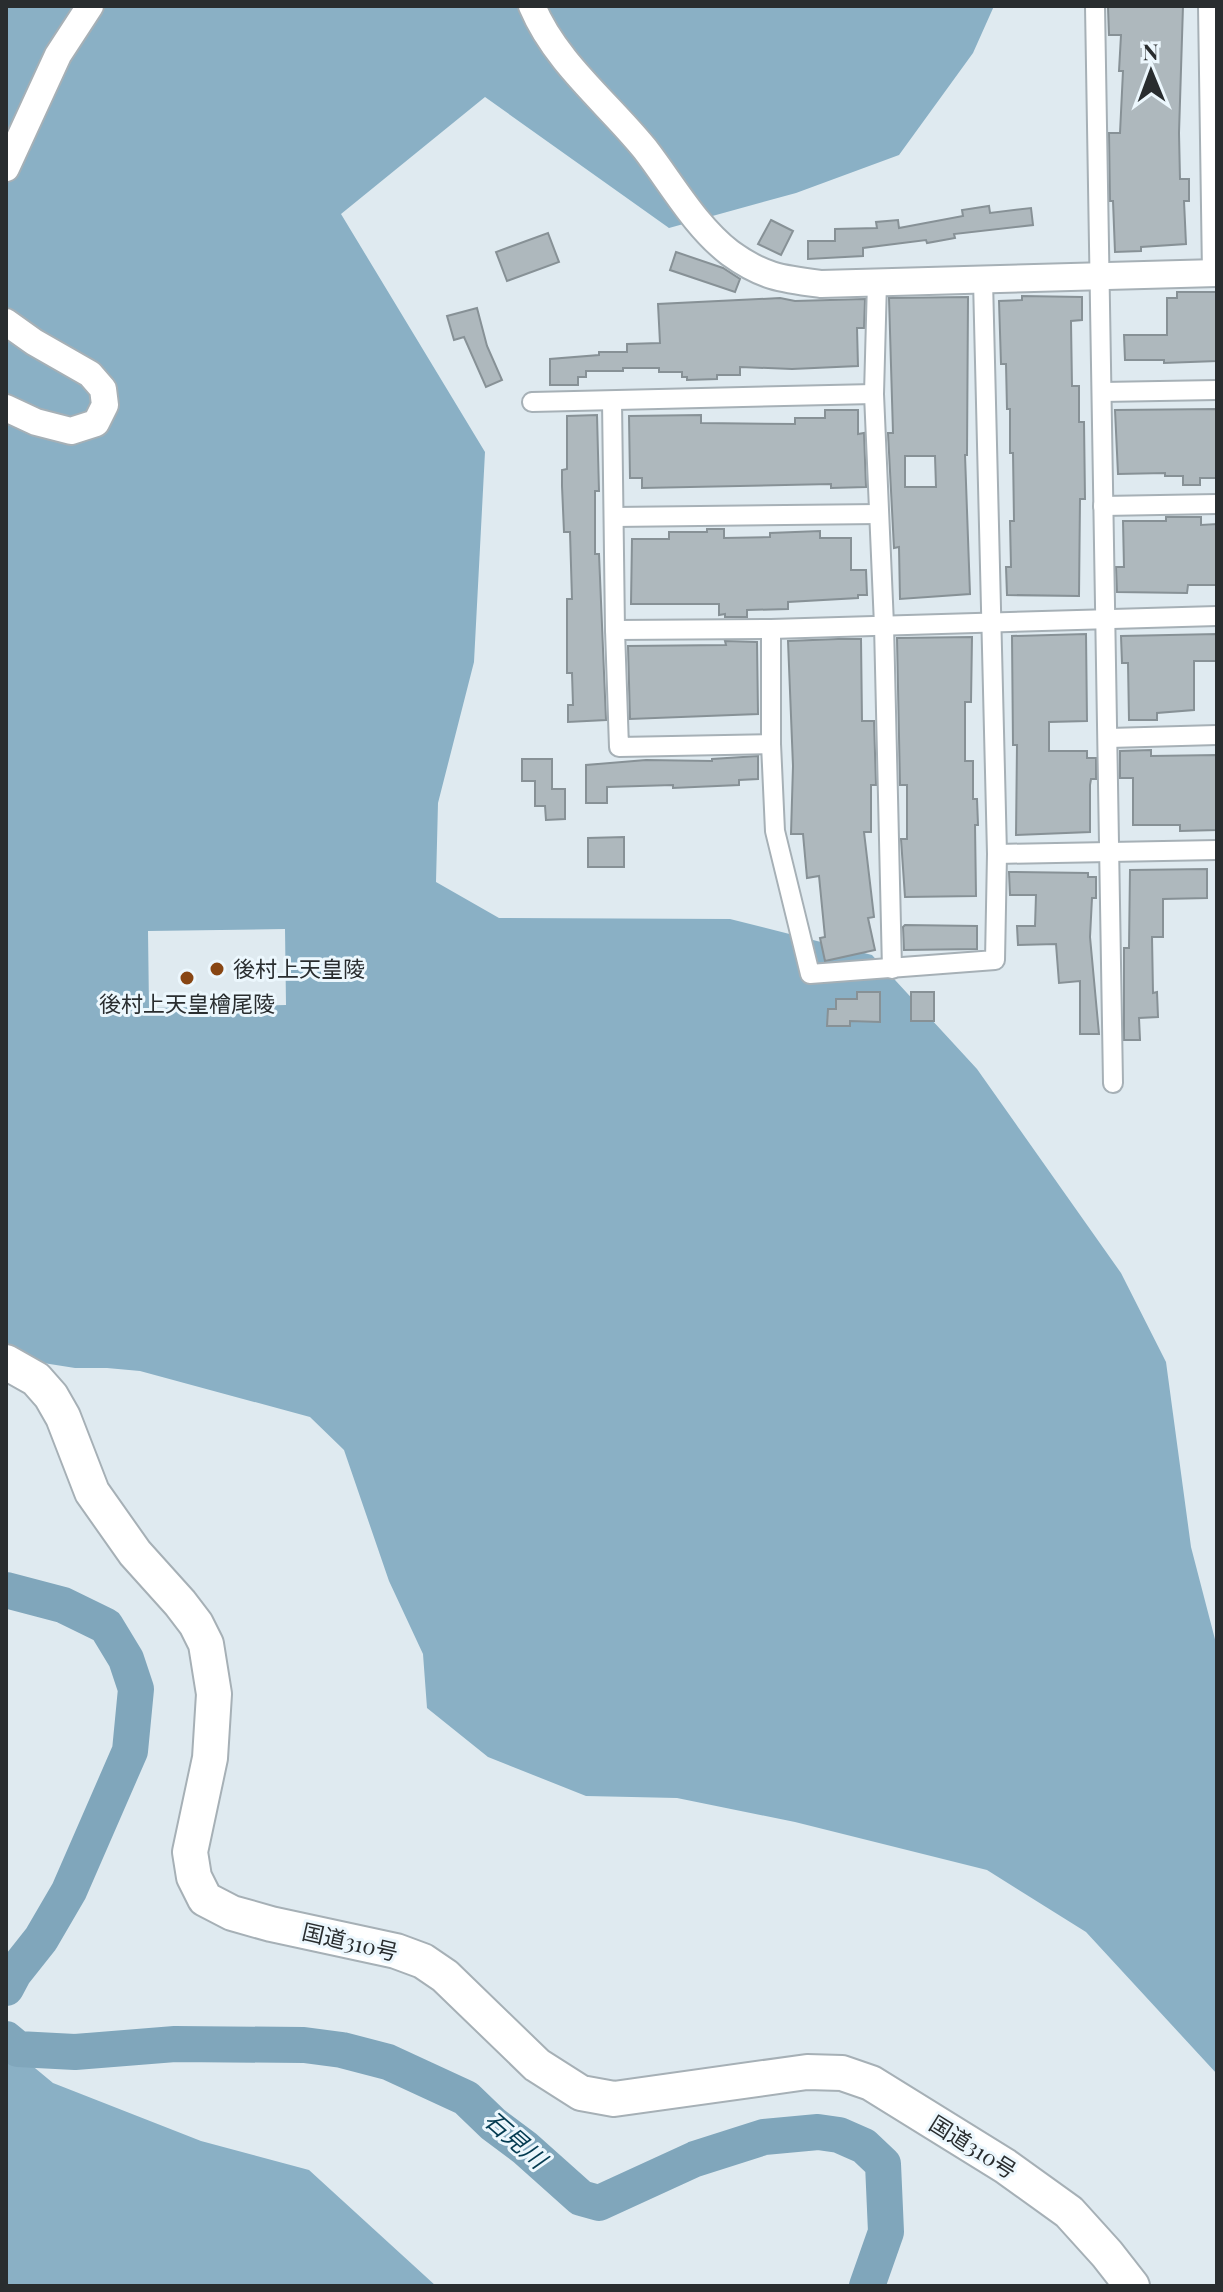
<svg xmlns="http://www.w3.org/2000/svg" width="1223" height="2292" font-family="'Playfair Display','Noto Sans JP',serif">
  <rect width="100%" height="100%" fill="#dfeaf0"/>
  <g fill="#8ab0c5" fill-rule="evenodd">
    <path d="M6,6H994L973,53L899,155L796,193L669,228L485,97L341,214L485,452L474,662L438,803L436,882L499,918L730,919L872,955L977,1069L1121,1273L1166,1362L1191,1547L1217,1647V2074L1086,1932L987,1870L795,1822L677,1798L586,1796L488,1757L427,1708L423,1654L389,1581L344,1450L310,1417L140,1371L107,1368H75L37,1362L6,1347ZM285,929L286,1005L149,1008L148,931Z"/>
    <path d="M6,2044L53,2083L201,2141L309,2170L436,2286H6Z"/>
  </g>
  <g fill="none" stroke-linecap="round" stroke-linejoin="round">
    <g stroke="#80a6bb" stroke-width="36">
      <path d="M6,1590L63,1605L106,1626L126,1659L136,1689L130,1751L69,1891L41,1939L14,1973L6,1988"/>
      <path d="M6,2039L18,2049L75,2052L175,2044L304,2045L342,2050L388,2062L466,2098L493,2124L525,2148L581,2198L599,2203L695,2159L764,2137L818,2132L839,2135L864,2146L883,2164L886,2232L867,2286"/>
    </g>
  </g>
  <g fill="#aeb8bd" stroke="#879196" stroke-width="2" fill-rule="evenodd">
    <path d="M1183,6L1179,133L1180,179H1189V201H1184L1186,244L1141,247V251L1115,252L1113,201H1110L1109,133H1120L1123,71H1119L1121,35H1109L1108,7Z"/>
    <path d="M989,206L990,213L1031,208L1033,225L954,234L955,238L927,243L926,240L863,248V256L808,259V241H835V229L877,228L876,222L898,220L899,228L963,216L962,210Z"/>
    <path d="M771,220L793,231L781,255L758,244Z"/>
    <path d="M548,233L559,262L507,281L496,252Z"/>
    <path d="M676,252L723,268L740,279L735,292L670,270Z"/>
    <path d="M1177,292H1217V361L1164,363V360H1125L1124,335H1167V298H1177Z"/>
    <path d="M1022,296L1082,297V320L1071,321V323L1072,386H1079V422H1084L1085,499H1080L1079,596L1007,595L1006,567H1011L1010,521H1014L1013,453H1010V409H1007L1006,364H1001L999,301L1022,300Z"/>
    <path d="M968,297L967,455H965L970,594L900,599L899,547L894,548L888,433H893L889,298ZM905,456H935L936,487H905Z"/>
    <path d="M780,298L795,301L865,299L864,328H857L858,366L792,369L740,367V375H717V379L687,380V377H682V372H659V368H623V371H586V377H578V385H550V359L599,355V352H627V344L660,343L658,304Z"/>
    <path d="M477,308L487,346L502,380L486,387L464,337L454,340L447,316Z"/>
    <path d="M1217,409V478H1200V485H1183V476H1165V473L1118,474L1115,410Z"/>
    <path d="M825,410H858V434L864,433L866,487L831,488V484L642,488V478H630L629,416L701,415V423L795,424V418H825Z"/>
    <path d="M597,415L599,491H595V554H599L606,720L568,722V705H573L572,673H567V599H572L570,532H564L562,486V470L567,469V416Z"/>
    <path d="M1166,517H1201V525L1217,524V585H1188L1187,593L1117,592L1116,567H1124L1123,521H1166Z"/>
    <path d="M707,529H724V538L770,537V533L820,531V538H851V570H866L867,595H858V598L788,602V609L747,610V617H725V614L719,615V604H631L632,539H669V532H707Z"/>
    <path d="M1086,634L1087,721L1049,722V751H1087V758H1096V779H1091L1090,785V832L1016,835L1017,745H1013L1012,636Z"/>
    <path d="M1217,634V661H1194V710L1157,713V720H1129L1128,663H1122L1121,636Z"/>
    <path d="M972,637L971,702H965V761H973V799H977L978,825H975L976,896L905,897L901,839H907V785H900L897,638Z"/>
    <path d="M838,639H861L862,721H874L876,785H871V832H864L874,917L868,918L875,950L825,961L820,938L825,937L819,876L807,878L803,834H791L793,766L788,641Z"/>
    <path d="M725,641L757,642L758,714L630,719L628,646L726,645Z"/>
    <path d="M1151,750V756L1217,755V830L1180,831V825H1133V778H1120V751Z"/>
    <path d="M758,756V779L739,780V785L673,788V785L607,787V803H586V765L646,760L712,761V759Z"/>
    <path d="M522,759H552V789H565V819L546,820L545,806H535V781H522Z"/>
    <path d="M624,837V867H588V838Z"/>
    <path d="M1207,869V898L1163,899V937H1152L1153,993L1157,992L1158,1017L1139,1018L1140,1040H1124V948H1129L1130,870Z"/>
    <path d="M1009,872L1088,873V877H1096V898H1092L1090,937L1099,1034H1080V981L1059,983L1056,944L1018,945L1017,926H1035L1036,895H1010Z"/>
    <path d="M905,925L977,926V949L904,950L903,927Z"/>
    <path d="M857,992H880V1022L850,1021V1026H827L828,1009H836V999H857Z"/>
    <rect x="911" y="992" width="23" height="29"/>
  </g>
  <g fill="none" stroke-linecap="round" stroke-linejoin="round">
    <defs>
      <g id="street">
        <path d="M1095,6L1113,1083"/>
        <path d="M1208,6L1212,273"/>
        <path d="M877,282L874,394L884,625L892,969"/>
        <path d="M1102,392L1217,390"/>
        <path d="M612,401L615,630L619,747L771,744"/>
        <path d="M532,402L874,394"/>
        <path d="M1103,506L1217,504"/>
        <path d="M614,517L879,514"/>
        <path d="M771,629V744L775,831L810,974L995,960L997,854L983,280"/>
        <path d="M615,630L771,629L1217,616"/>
        <path d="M1109,738L1217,735"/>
        <path d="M997,854L1217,850"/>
      </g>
      <g id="secondary">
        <path d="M532,6C556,63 607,102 645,149C672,184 695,226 730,253C763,277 782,279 821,284L1217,273"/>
        <path d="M6,168L58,55L90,6"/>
        <path d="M6,322L34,342L90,374L103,389L105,405L96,423L71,431L36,422L6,408"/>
      </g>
      <path id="highway" d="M6,1362L36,1379L51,1396L63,1417L92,1492L135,1553L180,1603L196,1624L206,1644L214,1694L210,1758L190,1852L194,1877L205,1899L232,1913L271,1924L396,1951L423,1961L445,1976L537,2065L581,2093L614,2099L807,2072L842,2073L871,2083L1005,2166L1069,2212L1107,2254L1132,2286"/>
    </defs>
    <use href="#street" stroke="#a6b0b6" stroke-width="22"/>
    <use href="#secondary" stroke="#a6b0b6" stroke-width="30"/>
    <use href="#highway" stroke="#a6b0b6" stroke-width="38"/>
    <use href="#street" stroke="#fff" stroke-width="18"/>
    <use href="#secondary" stroke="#fff" stroke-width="26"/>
    <use href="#highway" stroke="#fff" stroke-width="34"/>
  </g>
  <g fill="#884614" stroke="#ecf7fd" stroke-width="3">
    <circle cx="217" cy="969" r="8"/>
    <circle cx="187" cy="978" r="8"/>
  </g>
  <g text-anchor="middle" stroke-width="6" stroke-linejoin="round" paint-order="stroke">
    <g font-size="22" fill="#292d2f" stroke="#ecf7fd" text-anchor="start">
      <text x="233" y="977">後村上天皇陵</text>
      <text x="187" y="1012" text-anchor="middle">後村上天皇檜尾陵</text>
    </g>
    <g font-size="22" fill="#292d2f" stroke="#ecf7fd">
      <text transform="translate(350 1942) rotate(13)" y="8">国道310号</text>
      <text transform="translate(973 2147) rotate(32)" y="8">国道310号</text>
    </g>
    <g font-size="24" font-style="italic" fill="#043b51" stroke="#ecf7fd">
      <text transform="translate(515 2140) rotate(41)" y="8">石見川</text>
    </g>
  </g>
  <rect width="1223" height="2292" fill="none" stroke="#292d2f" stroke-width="16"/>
  <g transform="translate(1151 72) rotate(359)" stroke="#ecf7fd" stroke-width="6" paint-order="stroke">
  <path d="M0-6L14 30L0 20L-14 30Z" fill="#292d2f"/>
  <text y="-12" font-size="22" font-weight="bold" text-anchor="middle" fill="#292d2f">N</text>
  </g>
</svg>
